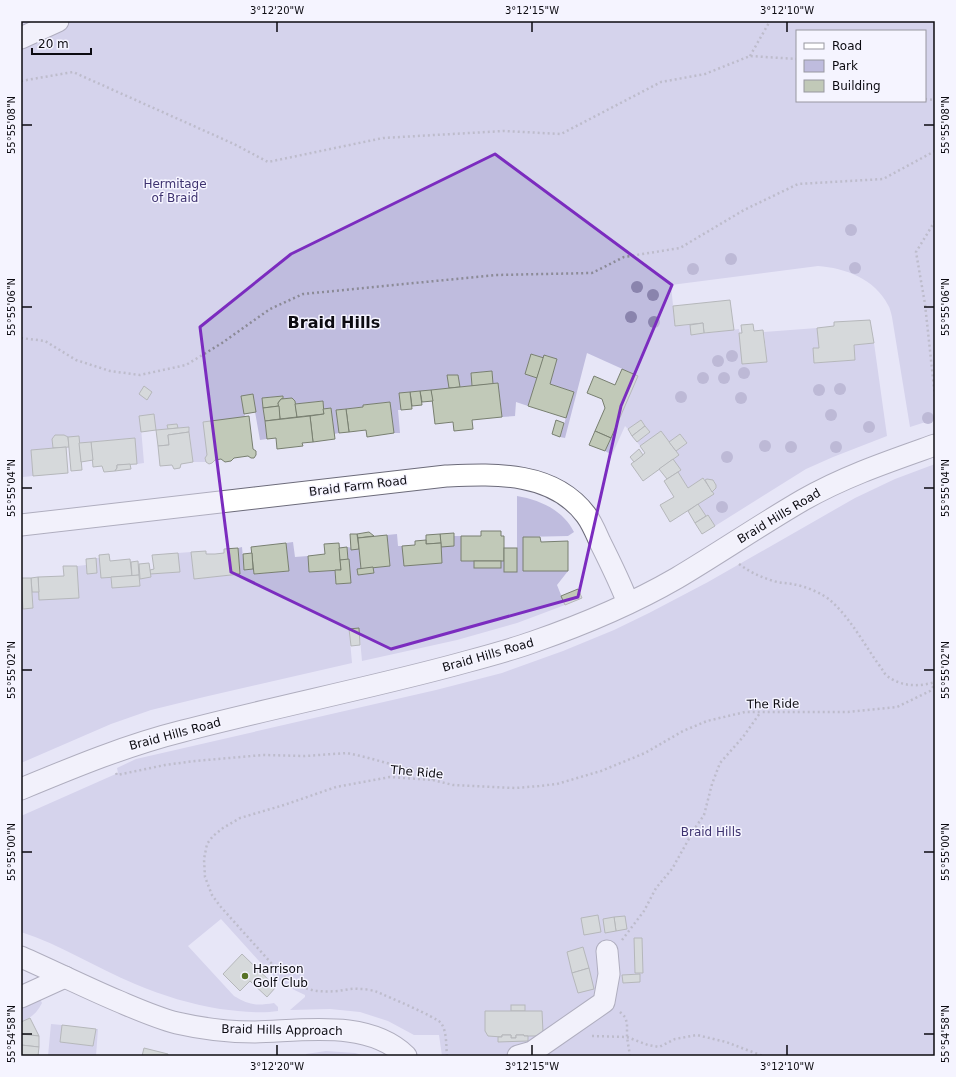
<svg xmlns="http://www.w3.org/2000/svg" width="956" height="1077" font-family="'DejaVu Sans',sans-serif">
  <rect width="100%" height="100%" fill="#e7e6f7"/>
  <g fill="#bfbcde" fill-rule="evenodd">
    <path d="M21,21H935V419L910,427L892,317C891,313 890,308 888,305C875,279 845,268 818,266L671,285L675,326L690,325L691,335L739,329L743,364L767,362L764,332L817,328L819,348L813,349L814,363L855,360L854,345L874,343L887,436L833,457L806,469L715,526L708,515L706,516L698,504L713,494L712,492L716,488L715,482L710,479L705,480L703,478L688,488L678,472L673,459L676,451L687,443L680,434L669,442L661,431L640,446L637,442L650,432L641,420L628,429L625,426L612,455L605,451L638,376L587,353L565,438L560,437L574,392L550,384L557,359L545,355L544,358L532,354L525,374L537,378L528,406L516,402L515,416L502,417L498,383L493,384L492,371L471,373L472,386L460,387L458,375H448L449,388L399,394L401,410H398L400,433H394L390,402L363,405V407L337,410L339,433L334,434L331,408L323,409L322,401L295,404V401L292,398L283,399V396L262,398L267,439L260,440L252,395L241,397L245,417L207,455L205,458L206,462H193L189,427L178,428L177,424L167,425L168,429L156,430L154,415L140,416L144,463L137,464L135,438L79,443L64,435H55L52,439L53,448L31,450L33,476L23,477V479H21ZM797,31H925V101H797Z"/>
    <path d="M935,464V1056H442L439,1035H414L388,1021L360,1012L330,1009L290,1010L305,997V995L286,986L269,972L221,919L188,946L234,996C249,1005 256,1006 274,1003L278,1007V1011C259,1014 239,1011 220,1009C191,1004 163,996 135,984C97,968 61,945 21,932V816L118,773L117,768L136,759L436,690L502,673L563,651L614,630L649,613L708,582L855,498L895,479Z"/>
    <path d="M517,496C540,500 563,510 574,532L568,536L523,537L524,571H568L557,585L565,605L517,623L457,640L362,661L359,628L349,629L352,663L204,697L151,710L111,724L21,763V589L23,609L33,608L32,592H39L79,598L77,566L86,565L87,574L97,573L96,558H100L101,578L111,577L112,588L140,586V579L150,577V574L179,572L178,553L191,552L194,579L240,574L238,548L242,547L244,570L253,569L254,574L289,571L286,543L293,542L295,557L308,556L309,572L335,570L336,584L351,583L347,547L359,549L361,569H357L358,575L374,573L373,567L390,565L387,535L397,534L398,546H454V536H461V561H474V568H501V561H504V571H517Z"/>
    <path d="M40,999L42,1003C36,1014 32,1017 21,1022V1008Z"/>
    <path d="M51,1024L62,1025L60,1042L93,1046L96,1029H98L96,1056H48Z"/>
    <path d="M326,1051L355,1053L366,1056H306V1054Z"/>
  </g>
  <g fill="#c1c9b8" stroke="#787f70">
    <path d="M730,300L734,330L704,333L703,323L675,326L673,306Z"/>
    <path d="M870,320L874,343L854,345L855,360L814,363L813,348H819L817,328L834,326V322Z"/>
    <path d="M703,323L704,333L691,335L690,325Z"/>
    <path d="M753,324L754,331L763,330L767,362L742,364L739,333H742L741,325Z"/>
    <path d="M531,354L544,358L537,378L525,374Z"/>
    <path d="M544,355L557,359L550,384L574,392L566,418L528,406Z"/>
    <path d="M622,369L638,376L611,438L595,431L605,408L602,399L587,393L594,376L615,385Z"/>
    <path d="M492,371L493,384L472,386L471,373Z"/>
    <path d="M447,375H458L460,387L449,388Z"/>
    <path d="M498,383L502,417L472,420L473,429L454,431L453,422L435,424L431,390Z"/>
    <path d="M144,386L152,392L147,400L139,394Z"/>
    <path d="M431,390L433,401L422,402L420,391Z"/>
    <path d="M420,391L422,405L412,406L410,392Z"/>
    <path d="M410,392L412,409L401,410L399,393Z"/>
    <path d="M253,394L256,412L244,414L241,396Z"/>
    <path d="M283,396V399H281L278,403L279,406L263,408L262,398Z"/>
    <path d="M292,398L295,401L297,417L280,419L278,403L281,399Z"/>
    <path d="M323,401L324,414L297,417L295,404Z"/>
    <path d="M390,402L394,433L367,437L366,430L349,432L346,409L363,407V405Z"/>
    <path d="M279,406L280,419L265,421L263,408Z"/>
    <path d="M331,408L335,439L313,442L310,416L324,414L323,409Z"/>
    <path d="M346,409L349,432L339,433L336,410Z"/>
    <path d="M154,414L156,430L141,432L139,416Z"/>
    <path d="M249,416L253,449L256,451V455L254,458H251L248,456L234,458L231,461L225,462L221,459L215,460L212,463L209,464L206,462L205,458L207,455L203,422Z"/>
    <path d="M310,416L313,442L302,443L303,446L277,449L276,438L267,439L265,421Z"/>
    <path d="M556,420L564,423L560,437L552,434Z"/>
    <path d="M641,420L645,426L632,436L628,429Z"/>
    <path d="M177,424L178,428L168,429L167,425Z"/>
    <path d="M645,426L650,432L637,442L632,436Z"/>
    <path d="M189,427V432L168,435L169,445L158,446L156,430Z"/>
    <path d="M595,431L611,438L605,451L589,445Z"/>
    <path d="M661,431L679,455L643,481L631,464L645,453L640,446Z"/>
    <path d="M189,432L193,462L181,464L180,468L174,469L172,465L160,466L158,446L169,445L168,435Z"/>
    <path d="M680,434L687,443L676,451L669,442Z"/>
    <path d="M55,435H64L68,437L69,447L53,448L52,439Z"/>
    <path d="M79,436L82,470L71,471L68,437Z"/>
    <path d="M135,438L137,464L117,465V468L115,471L104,472L102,466L93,467L91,442Z"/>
    <path d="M91,442L93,460L81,462L79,443Z"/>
    <path d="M66,447L68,473L33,476L31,450Z"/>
    <path d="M639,449L643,455L634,462L630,457Z"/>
    <path d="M673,459L681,470L667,479L659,469Z"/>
    <path d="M130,464L131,469L115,471L117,468V465Z"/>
    <path d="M678,472L688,488L703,478L714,494L670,522L660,505L674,497L664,481Z"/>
    <path d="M707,479L713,480L716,485V488L712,492L705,480Z"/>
    <path d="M698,504L706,516L695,523L688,511Z"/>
    <path d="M708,515L715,526L702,534L695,523Z"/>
    <path d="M481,531H501V536H504V561H461V536H481Z"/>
    <path d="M369,532L374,536L358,538L357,534Z"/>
    <path d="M454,533V546L441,547L440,534Z"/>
    <path d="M350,534H357L359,549L351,550Z"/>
    <path d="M440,534L441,543L426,544V535Z"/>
    <path d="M387,535L390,566L361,569L358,538Z"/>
    <path d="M523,537H540L541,542L568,541V571H523Z"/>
    <path d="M426,540V544L441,543L442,563L404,566L402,546L415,545V541Z"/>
    <path d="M286,543L289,571L254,574L251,547Z"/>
    <path d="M339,543L341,570L309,572L308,556L325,554L324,544Z"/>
    <path d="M347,547L348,560H340L339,548Z"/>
    <path d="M238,548L240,574L194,579L191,552L206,551V554H215L224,553V549Z"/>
    <rect x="504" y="548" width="13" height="24"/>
    <path d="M178,553L180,572L150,574V570L154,569L152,555Z"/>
    <path d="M252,553L253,569L244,570L243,554Z"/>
    <path d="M109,554L110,561L130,559L132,576L101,578L99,555Z"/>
    <path d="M96,558L97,573L87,574L86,559Z"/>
    <path d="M349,559L351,583L336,584L335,570H341L340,560Z"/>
    <path d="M138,561L139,575L132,576L131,562Z"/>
    <rect x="474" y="561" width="27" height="7"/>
    <path d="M149,563L151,577L140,579L139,564Z"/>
    <path d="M63,566H77L79,598L39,600L38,577L64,576Z"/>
    <path d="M373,567L374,573L358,575L357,569Z"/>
    <path d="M139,575L140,586L112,588L111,577Z"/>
    <path d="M38,577L39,592H32L31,578Z"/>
    <path d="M21,578H31L33,608L23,609Z"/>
    <path d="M578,589L582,598L565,605L561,596Z"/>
    <path d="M359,628L360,645L351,646L349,629Z"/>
    <path d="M598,915L601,932L584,935L581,918Z"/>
    <path d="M625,916L627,929L616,931L614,917Z"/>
    <path d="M614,917L616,931L605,933L603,919Z"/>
    <path d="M634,938H642L643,973H635Z"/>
    <path d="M583,947L589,968L572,973L567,952Z"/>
    <path d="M242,954L276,987L267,997L250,981L240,991L223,974Z"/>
    <path d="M589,968L594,989L578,993L572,973Z"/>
    <path d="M640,974V982L623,983L622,975Z"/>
    <rect x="511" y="1005" width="14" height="6"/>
    <path d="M485,1011H542L543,1032L539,1036H524V1035H516V1038H511V1035H502V1037L488,1036L485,1031Z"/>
    <path d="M30,1018L39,1036L21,1034V1022Z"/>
    <path d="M62,1025L96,1029L93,1046L60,1042Z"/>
    <path d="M21,1034L39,1036V1047L21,1045Z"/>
    <path d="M502,1035H511V1038H516V1035H524V1036H528V1041L498,1042V1037H502Z"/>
    <path d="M21,1045L39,1047L38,1056H21Z"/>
    <path d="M144,1048L168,1054V1056H142Z"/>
  </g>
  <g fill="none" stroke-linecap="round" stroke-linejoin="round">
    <defs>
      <g id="minor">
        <path d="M21,38L58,21"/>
        <path d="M21,525L446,476C495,474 553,471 586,515C592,523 596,533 600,542C610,562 620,582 628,603"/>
        <path d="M21,789C74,767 127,745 183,731C271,708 360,690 447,667C476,659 505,652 533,642C582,625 632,604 677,578C719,553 760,525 803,500C845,476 890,461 935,445"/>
        <path d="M21,957C53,971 85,987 118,1001C137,1009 157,1018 177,1023C203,1029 229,1032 255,1032C303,1031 368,1019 406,1056"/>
        <path d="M21,997L65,977"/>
        <path d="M518,1056L532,1052L604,1002L609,974L607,951"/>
      </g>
    </defs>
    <use href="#minor" stroke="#6c6b7a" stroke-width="23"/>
    <g stroke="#8b8a96" stroke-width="2.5" stroke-dasharray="2 3" stroke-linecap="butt">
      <path d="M750,56L770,21"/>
      <path d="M21,81L73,72L234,144L268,162L383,138L504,131L561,134L661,82L705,74L750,56L797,59"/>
      <path d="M925,99L935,100"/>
      <path d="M935,221L916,252L925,304L935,397"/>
      <path d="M21,338L45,341L76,360L110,371L140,375L186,365L222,343L270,309L303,294L496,275L592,273L624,257L680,248L744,210L798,184L883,179L935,151"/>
      <path d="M739,564C751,573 763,578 777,582C782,583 787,583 792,584C805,586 822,593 831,601C851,619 864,644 879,665C882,668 883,672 886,675C900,687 919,687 935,682"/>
      <path d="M116,773L117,775L165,765L195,761L263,755L305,756L347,753L365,757L405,768L421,770L431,776L433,780"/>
      <path d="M622,940L644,911L656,888L672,869L695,828L704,815L712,784L720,763L743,737L760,713"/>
      <path d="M620,1012L625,1017L627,1023V1037L630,1056"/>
      <path d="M592,1036L627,1037L648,1045L659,1047L675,1039L697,1035L726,1042L763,1056"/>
      <path d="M447,1056C446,1046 447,1031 441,1023C436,1017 387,996 377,992C372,990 365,989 359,989C352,988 345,990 338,991C314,993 300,989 281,974L220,906L212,895L205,877L204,859L207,844L213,836L223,828L240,818L284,805L336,787L390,777L433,780L453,785L515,788L539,786L557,784L601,771L645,753L683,731L707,721L745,712H848L897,707L930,691L935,684"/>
    </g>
    <use href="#minor" stroke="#fff" stroke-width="21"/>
  </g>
  <g fill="#8a84ad">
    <circle cx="851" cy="230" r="6"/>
    <circle cx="731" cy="259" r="6"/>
    <circle cx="855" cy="268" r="6"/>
    <circle cx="693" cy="269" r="6"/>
    <circle cx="637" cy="287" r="6"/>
    <circle cx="653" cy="295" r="6"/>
    <circle cx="631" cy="317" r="6"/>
    <circle cx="654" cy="322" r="6"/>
    <circle cx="732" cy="356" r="6"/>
    <circle cx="718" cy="361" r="6"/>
    <circle cx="744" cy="373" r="6"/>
    <circle cx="703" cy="378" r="6"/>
    <circle cx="724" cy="378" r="6"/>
    <circle cx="840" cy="389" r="6"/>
    <circle cx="819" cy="390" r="6"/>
    <circle cx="681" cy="397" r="6"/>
    <circle cx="741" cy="398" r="6"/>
    <circle cx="831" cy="415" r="6"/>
    <circle cx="928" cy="418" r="6"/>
    <circle cx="869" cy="427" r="6"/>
    <circle cx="765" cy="446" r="6"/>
    <circle cx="791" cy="447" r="6"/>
    <circle cx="836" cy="447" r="6"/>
    <circle cx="727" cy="457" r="6"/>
    <circle cx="722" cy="507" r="6"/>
  </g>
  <path d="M0 0H956V1077H0ZM495,154L672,285L621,406L578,597L391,649L231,572L200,327L291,254Z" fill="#e7e6f7" fill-opacity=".55" fill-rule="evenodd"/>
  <path fill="none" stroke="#7b2cbf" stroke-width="3" stroke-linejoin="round" d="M495,154L672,285L621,406L578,597L391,649L231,572L200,327L291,254Z"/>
  <path fill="none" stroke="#0c0b11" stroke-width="1.5" d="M277,22V32M532,22V32M787,22V32M22,125H32M924,125H934M22,307H32M924,307H934M22,488H32M924,488H934M22,670H32M924,670H934M22,852H32M924,852H934M22,1034H32M924,1034H934M277,1045V1055M532,1045V1055M787,1045V1055"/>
  <circle fill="#577226" stroke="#f5f4ff" stroke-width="1.5" cx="245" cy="976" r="4"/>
  <g text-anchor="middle" stroke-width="3" stroke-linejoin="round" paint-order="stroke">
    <g font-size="12" fill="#3e3370" stroke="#f5f4ff">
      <text x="175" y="188">Hermitage<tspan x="175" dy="14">of Braid</tspan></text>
      <text x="711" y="836">Braid Hills</text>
    </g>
    <g font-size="12" fill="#0c0b11" stroke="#f5f4ff">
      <text transform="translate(358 486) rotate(-7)" y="4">Braid Farm Road</text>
      <text transform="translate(779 516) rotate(-31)" y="4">Braid Hills Road</text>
      <text transform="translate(488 655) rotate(-16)" y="4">Braid Hills Road</text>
      <text transform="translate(773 704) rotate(-1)" y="4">The Ride</text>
      <text transform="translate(175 734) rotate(-15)" y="4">Braid Hills Road</text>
      <text transform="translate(417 772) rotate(5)" y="4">The Ride</text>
      <text transform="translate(282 1030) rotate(1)" y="4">Braid Hills Approach</text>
    </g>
    <g font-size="12" fill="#0c0b11" stroke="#f5f4ff" text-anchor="start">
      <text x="253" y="973">Harrison<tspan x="253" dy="14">Golf Club</tspan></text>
    </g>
    <g font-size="16" font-weight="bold" fill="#0c0b11" stroke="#f5f4ff">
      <text x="334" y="328">Braid Hills</text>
    </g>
  </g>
  <rect width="956" height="1077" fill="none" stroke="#f5f4ff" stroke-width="44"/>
  <rect x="796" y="30" width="130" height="72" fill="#f5f4ff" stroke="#9897a0"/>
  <rect x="804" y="43" width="20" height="6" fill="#ffffff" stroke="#9897a0"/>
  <text x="832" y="50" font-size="12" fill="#0c0b11">Road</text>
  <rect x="804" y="60" width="20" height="12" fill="#bfbcde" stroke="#9897a0"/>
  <text x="832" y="70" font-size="12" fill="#0c0b11">Park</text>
  <rect x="804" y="80" width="20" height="12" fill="#c1c9b8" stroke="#9897a0"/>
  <text x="832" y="90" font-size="12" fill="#0c0b11">Building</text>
  <path d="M32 48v6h59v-6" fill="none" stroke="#0c0b11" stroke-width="2"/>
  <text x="38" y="48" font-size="12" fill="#0c0b11" stroke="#f5f4ff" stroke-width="3" paint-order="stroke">20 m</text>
  <rect x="22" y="22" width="912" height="1033" fill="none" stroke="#0c0b11" stroke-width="1.5"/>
  <g font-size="10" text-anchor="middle" fill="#0c0b11">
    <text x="277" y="14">3°12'20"W</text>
    <text x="532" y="14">3°12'15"W</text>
    <text x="787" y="14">3°12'10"W</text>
    <text transform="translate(11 125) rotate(-90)" y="4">55°55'08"N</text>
    <text transform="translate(945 125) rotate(-90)" y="4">55°55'08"N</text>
    <text transform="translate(11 307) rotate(-90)" y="4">55°55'06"N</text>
    <text transform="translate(945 307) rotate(-90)" y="4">55°55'06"N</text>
    <text transform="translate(11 488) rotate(-90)" y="4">55°55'04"N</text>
    <text transform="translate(945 488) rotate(-90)" y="4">55°55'04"N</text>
    <text transform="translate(11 670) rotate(-90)" y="4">55°55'02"N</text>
    <text transform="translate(945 670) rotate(-90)" y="4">55°55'02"N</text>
    <text transform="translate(11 852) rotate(-90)" y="4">55°55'00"N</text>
    <text transform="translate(945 852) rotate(-90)" y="4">55°55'00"N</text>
    <text transform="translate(11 1034) rotate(-90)" y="4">55°54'58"N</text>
    <text transform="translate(945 1034) rotate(-90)" y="4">55°54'58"N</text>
    <text x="277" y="1070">3°12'20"W</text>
    <text x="532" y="1070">3°12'15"W</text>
    <text x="787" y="1070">3°12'10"W</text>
  </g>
</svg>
